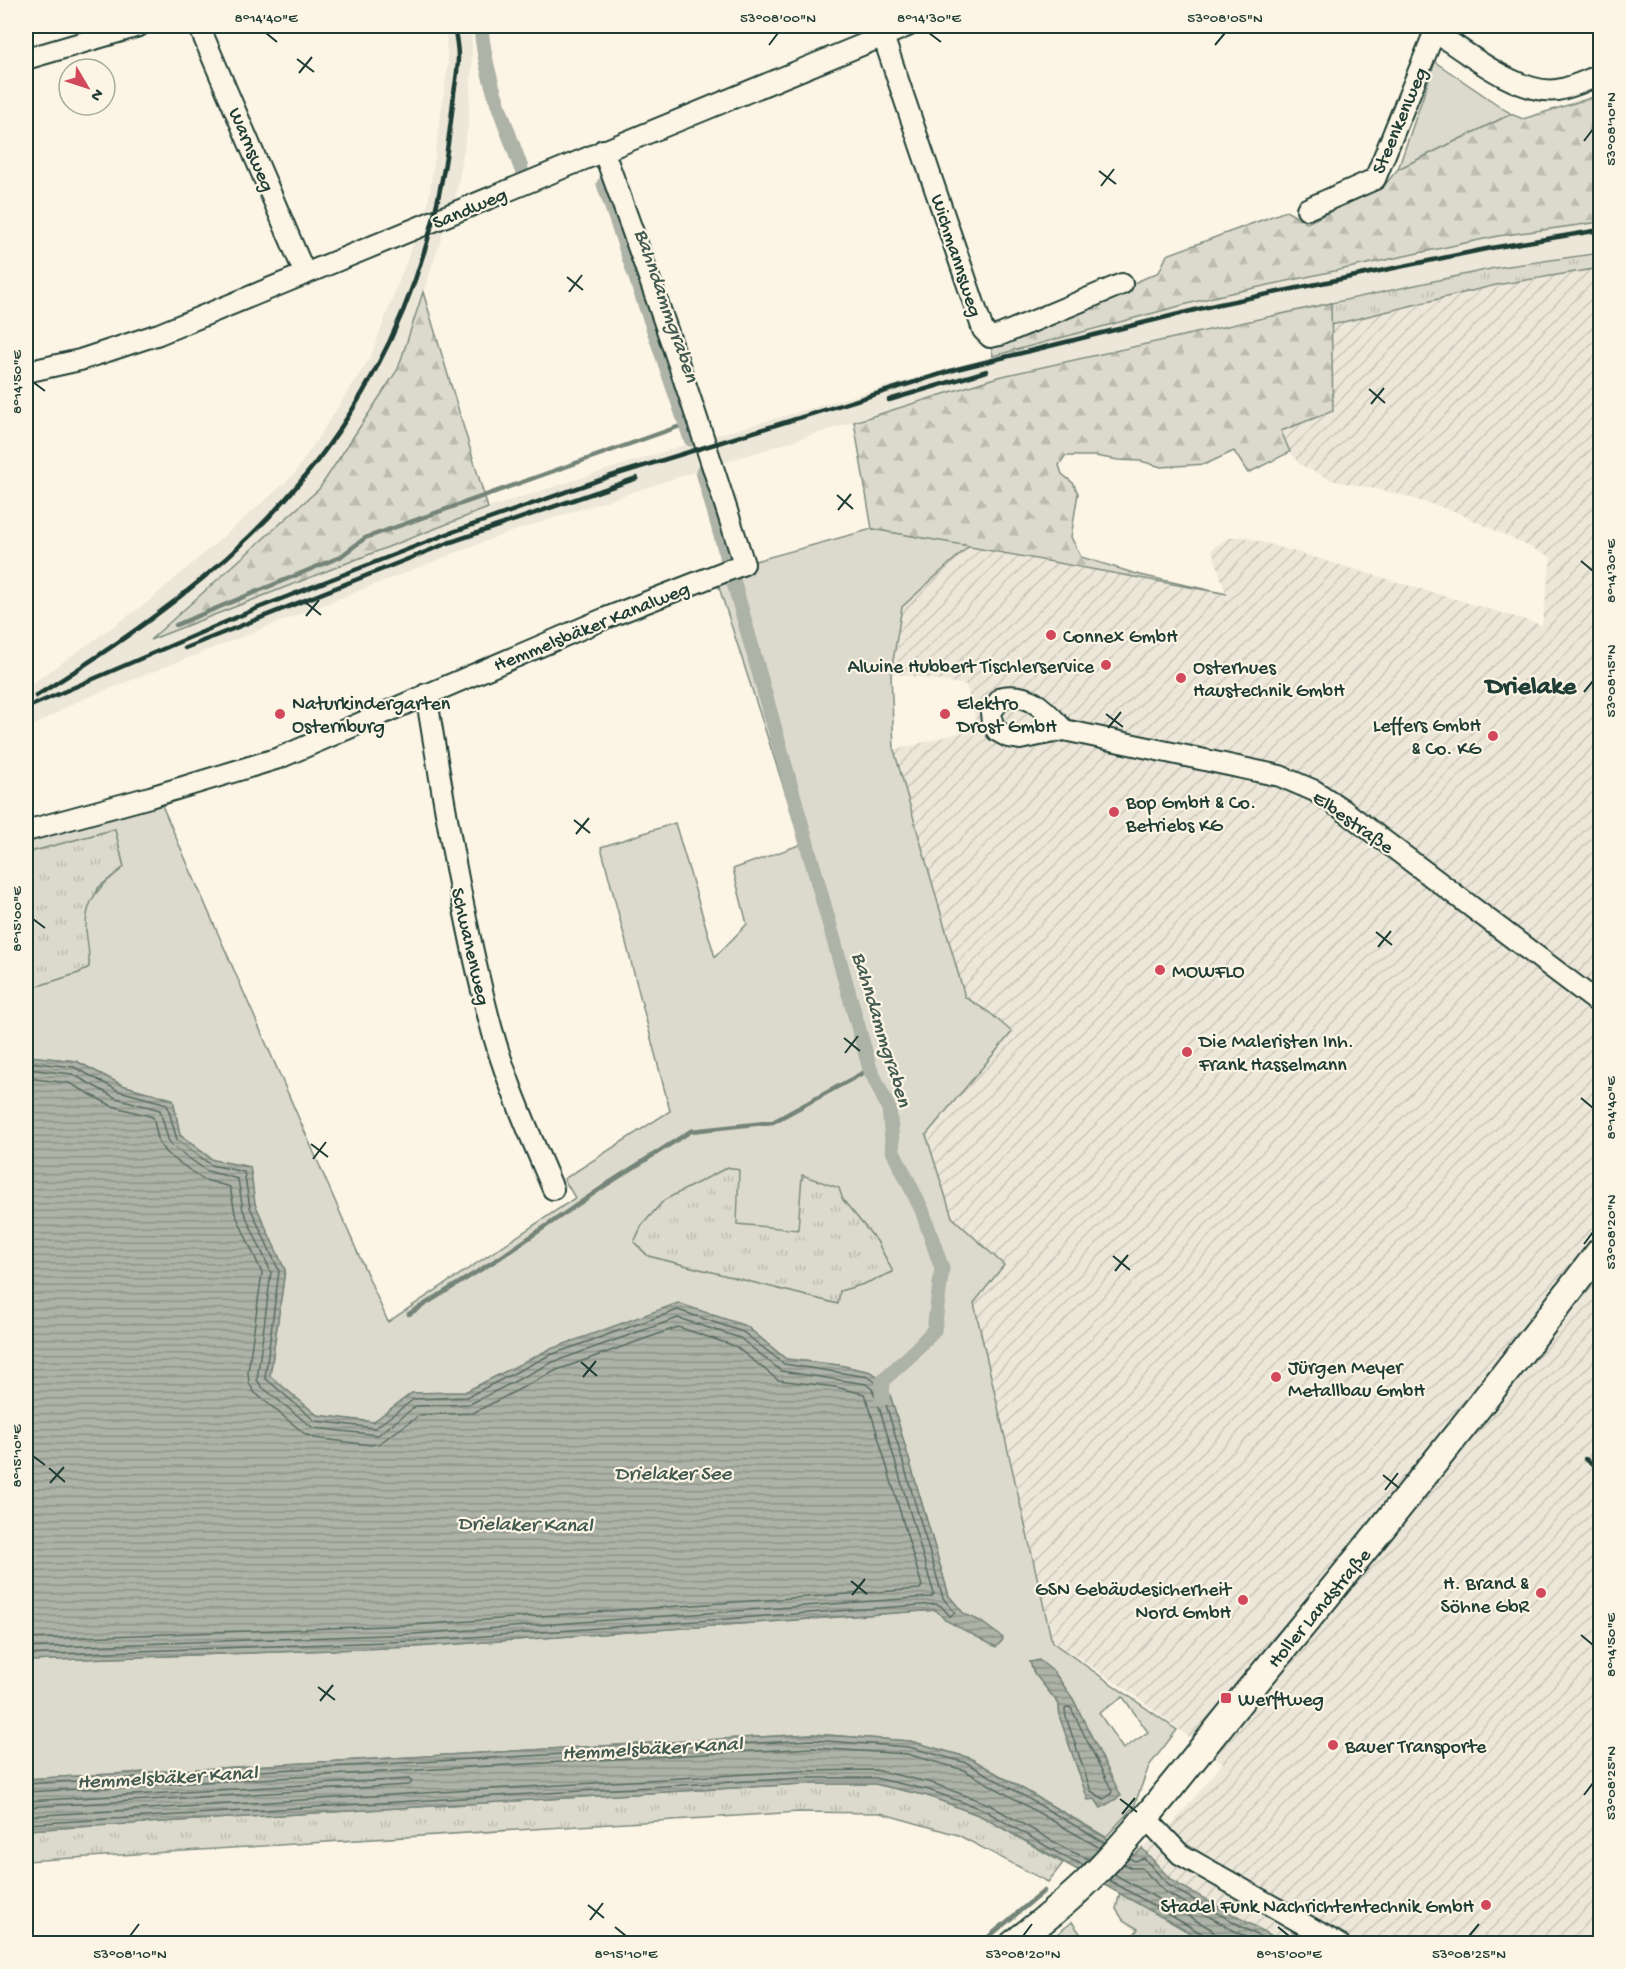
<svg xmlns="http://www.w3.org/2000/svg" width="1626" height="1969" font-family="'Gochi Hand',sans-serif">
  <defs>
    <pattern id="industrial-furrows" width="10" height="10" patternUnits="userSpaceOnUse" patternTransform="scale(1.5)"><rect width="10" height="10" fill="#ece7d8"/><path d="M-1 1l2-2M0 10L10 0M9 11l2-2" fill="none" stroke="#cac7ba"/></pattern>
    <pattern id="grass-tufts" width="24" height="20" patternUnits="userSpaceOnUse" patternTransform="scale(1.5)"><rect width="24" height="20" fill="#dcdacc"/><path d="M3 7l-1-3M5 7V3M7 7l1-3M15 17l-1-3M17 17v-4M19 17l1-3" fill="none" stroke="#bcbcb0"/></pattern>
    <pattern id="forest-firs" width="22" height="20" patternUnits="userSpaceOnUse" patternTransform="scale(1.5)"><rect width="22" height="20" fill="#dcdacc"/><path d="M5 1l3.5 6h-7zM16 11l3.5 6h-7z" fill="#bcbcb0"/></pattern>
    <pattern id="water-rules" width="6" height="5" patternUnits="userSpaceOnUse" patternTransform="scale(1.5)"><rect width="6" height="5" fill="#aeb3a7"/><path d="M0 2.5h6" fill="none" stroke="#8d9389"/></pattern>
  </defs>
  <rect width="100%" height="100%" fill="#fcf5e5"/>
  <filter id="ink" filterUnits="userSpaceOnUse"><feTurbulence type="fractalNoise" baseFrequency=".0167" numOctaves="2"/><feDisplacementMap in="SourceGraphic" scale="12" xChannelSelector="R" yChannelSelector="G"/><feConvolveMatrix kernelMatrix="1 2 1 2 8 2 1 2 1" color-interpolation-filters="sRGB"/></filter>
  <g filter="url(#ink)">
    <path fill="#ece7d8" d="M445,26H472V69L468,125L457,191L398,369L319,489L152,639L488,508L700,440L1021,348L1217,296L1498,236L1600,222V253L1495,268L998,377L709,467L496,537L76,702L26,730V688L149,601L293,476L370,358L428,204L448,65Z"/>
    <path fill="url(#industrial-furrows)" d="M1600,268V1943H1285L1172,1881L1142,1848L1173,1823L1223,1763L1130,1692L1053,1641L974,1302L1004,1265L952,1217L926,1135L1012,1032L990,1013L965,997L894,750L978,728L966,685L891,673L902,607L969,546L1226,594L1212,549L1229,537H1245L1542,625L1551,557L1454,511L1394,493L1331,480L1299,464L1290,452L1281,431L1333,411L1331,325L1496,285Z"/>
    <g fill="url(#grass-tufts)" stroke="#7e8c80" stroke-width="1.5">
      <path d="M1600,253V268L1496,285L1331,325V303L1495,268Z"/>
      <path d="M115,829L124,867L98,888L86,929L90,952L89,967L79,973L26,990V853Z"/>
      <path d="M728,1167L739,1170L802,1174L839,1187L843,1200L877,1241L893,1272L864,1284L840,1291L838,1304L648,1256L634,1242L642,1225L664,1200Z"/>
      <path d="M802,1784H875L928,1796L981,1816L1063,1863L1048,1882L958,1835L880,1813L799,1812L26,1861V1830Z"/>
      <path d="M1120,1892L1208,1943H1128L1138,1929L1123,1920L1116,1909Z"/>
      <path d="M1072,1922L1087,1943H1046Z"/>
    </g>
    <g fill="url(#forest-firs)" stroke="#7e8c80" stroke-width="1.5">
      <path d="M1600,95V222L1498,236L1217,296L993,356L991,346L1159,272L1167,255L1286,211L1307,223L1383,187L1398,169L1511,114L1523,119Z"/>
      <path d="M423,292L488,508L150,640L319,489L398,369Z"/>
      <path d="M1331,303L1333,411L1281,431L1290,452L1248,473L1234,451L1206,464L1161,467L1141,461L1118,460L1095,456H1065L1059,465L1062,474L1073,483L1078,493L1071,537L1081,557L1140,575L1227,594L872,529L854,422L998,377Z"/>
    </g>
    <g fill="#dcdacc" stroke="#7e8c80" stroke-width="1.5" fill-rule="evenodd">
      <path d="M1435,62L1511,114L1398,169Z"/>
      <path d="M872,529L969,546L902,607L891,673L894,750L965,997L990,1013L1012,1032L926,1135L952,1217L1004,1265L974,1303L1052,1642L1177,1730L1149,1766L1134,1806L1106,1837L970,1758L910,1741L812,1734L26,1779V1661L415,1647L937,1610L945,1620L980,1621L964,1614L949,1596L891,1398L883,1380L871,1372L838,1365L786,1359L746,1326L548,1350L465,1392L412,1393L373,1422L317,1415L270,1376L285,1270L255,1204L250,1167L213,1160L180,1135L173,1099L122,1085L76,1061L28,1056L26,1059V990L79,973L89,967C90,953 87,942 86,929C85,897 102,885 124,867L115,829L26,853V838L160,801L388,1322L575,1198L564,1179L670,1111L601,847L675,823L715,957L747,924L733,869L802,844L715,575L744,564ZM728,1167L739,1170L737,1224L798,1230L802,1175L839,1188L843,1200L877,1241L893,1272L864,1284L840,1291L838,1304L648,1256L634,1242L642,1225L664,1200ZM1030,1662L1054,1672L1073,1699L1120,1795L1101,1808L1095,1799L1060,1718L1059,1704L1034,1673ZM1123,1697L1148,1732L1123,1749L1099,1713Z"/>
    </g>
    <g fill="url(#water-rules)" stroke="#758479" stroke-width="1.5">
      <path d="M28,1056L76,1061L122,1085L173,1100L180,1135L213,1160L250,1167L255,1204L285,1270L270,1376L317,1415L373,1422L412,1393L465,1392L548,1350L678,1303L746,1326L786,1359L839,1365L871,1372L883,1380L891,1398L949,1596L964,1614L980,1621L1003,1638L1002,1641L996,1647L945,1620L936,1610L415,1647L26,1661V1059Z"/>
      <path d="M1039,1660L1054,1672L1073,1699L1121,1796L1101,1808L1095,1799L1088,1800L1060,1718L1059,1704L1034,1673L1030,1662Z"/>
      <path d="M812,1734L910,1741L970,1758L1135,1855L1142,1848L1172,1881L1285,1943H1208L981,1816L928,1796L875,1784H802L26,1830V1779Z"/>
    </g>
    <g fill="none" stroke-linecap="round" stroke-linejoin="round">
      <g stroke="#586c62" stroke-width="1.5">
        <path d="M26,1062L74,1067L119,1091L167,1104L177,1140L211,1165L244,1172L250,1207L279,1271L265,1378L315,1421L375,1428L414,1399L467,1397L550,1355L678,1310L743,1332L784,1364L868,1377L878,1384L885,1401L943,1598L955,1613L950,1616L941,1606L936,1604L415,1641L26,1655"/>
        <path d="M26,1069L72,1074L116,1098L160,1110L168,1139L172,1146L207,1171L238,1179L243,1210L271,1272L257,1380L262,1387L313,1428L378,1435L416,1406L470,1404L553,1362L678,1318L740,1338L781,1371L866,1384L872,1389L878,1403L934,1594L931,1597L414,1634L26,1648"/>
        <path d="M26,1078L69,1083L112,1106L153,1117L159,1143L166,1153L202,1179L230,1187L235,1213L262,1273L248,1372L249,1383L254,1392L305,1434L314,1438L371,1445L380,1443L420,1415L473,1413L557,1370L678,1327L735,1346L778,1380L835,1387L864,1394L869,1406L922,1586L920,1589L414,1625L26,1639"/>
        <path d="M1068,1707L1071,1708L1112,1791L1111,1794L1104,1799L1091,1791L1066,1717L1065,1709Z"/>
        <path d="M26,1784L813,1740L909,1747L967,1763L1105,1843"/>
        <path d="M26,1792L813,1748L907,1754L964,1770L1100,1848"/>
        <path d="M26,1801L409,1779L412,1782L409,1785L26,1807"/>
        <path d="M26,1816L801,1771L875,1770L932,1783L988,1804L1068,1850L1089,1859"/>
        <path d="M26,1824L801,1778H875L929,1790L984,1810L1065,1857L1084,1865"/>
        <path d="M1129,1858L1135,1861L1144,1858L1169,1886L1273,1944"/>
        <path d="M1124,1864L1131,1868H1142L1165,1892L1258,1944"/>
        <path d="M1114,1874L1211,1929L1216,1936L1217,1944"/>
        <path d="M1109,1880L1206,1936L1210,1944"/>
      </g>
      <g stroke="#758479" stroke-width="4.5">
        <path d="M176,625L340,557L365,538L686,424"/>
        <path d="M409,1314L501,1257L609,1183L691,1131L773,1122L870,1069"/>
        <path d="M980,1944L1044,1891"/>
      </g>
      <g stroke="#aeb3a7" stroke-width="15">
        <path d="M481,26C484,75 505,122 521,168"/>
        <path d="M604,184L691,439"/>
        <path d="M703,472L727,557"/>
        <path d="M732,576L870,1069L889,1109L893,1151L922,1210L942,1269L934,1330L911,1355L883,1380L882,1399"/>
      </g>
      <defs>
        <g id="minor">
          <path d="M199,26L305,274"/>
          <path d="M1435,32C1466,52 1518,95 1557,90C1571,88 1587,80 1600,75"/>
          <path d="M883,36L983,330L990,337L1000,335L1122,284"/>
          <path d="M26,59L139,26"/>
          <path d="M1307,209L1375,179L1437,26"/>
          <path d="M26,372L80,360L159,334L908,26"/>
          <path d="M426,694C444,802 461,909 488,1015C503,1075 529,1132 553,1189"/>
          <path d="M1064,730C1045,710 1031,692 1002,697L991,712L992,723L997,731L1008,737L1020,739L1064,730L1280,776L1315,791L1342,809L1600,1004"/>
          <path d="M26,831L150,797L279,758L606,618L744,564C700,425 654,287 603,150"/>
          <path d="M1146,1818L1180,1854L1339,1944"/>
        </g>
        <path id="major" d="M1013,1944C1040,1923 1066,1903 1090,1879C1147,1821 1195,1756 1246,1694C1367,1549 1485,1401 1600,1251"/>
      </defs>
      <use href="#minor" stroke="#1f3d34" stroke-width="24"/>
      <use href="#major" stroke="#1f3d34" stroke-width="30"/>
      <use href="#minor" stroke="#fcf5e5" stroke-width="20"/>
      <use href="#major" stroke="#fcf5e5" stroke-width="26"/>
      <g stroke="#1f3d34" stroke-width="4.5">
        <path d="M889,400L987,371"/>
        <path d="M185,648L448,543L637,478"/>
        <path d="M36,696C111,649 186,598 250,536C350,440 417,314 442,179C448,150 451,122 454,93C456,81 458,69 458,57C458,47 456,36 454,26"/>
        <path d="M26,708L258,608L447,534L608,477L957,369L1215,305L1491,248L1600,230"/>
        <path d="M1585,1459L1600,1468"/>
      </g>
    </g>
  </g>
  <path fill="none" stroke="#1f3d34" stroke-width="2" d="M266,33L277,42M929,33L941,42M769,45L778,33M1215,45L1225,33M297,59L314,72M299,73L312,57M1584,141L1593,129M1099,171L1116,184M1101,186L1114,169M567,277L583,290M569,292L582,275M33,382L45,391M1369,389L1385,403M1371,404L1384,388M837,495L853,509M838,510L851,494M1581,561L1593,571M304,601L321,615M306,616L319,600M1584,692L1593,681M1106,714L1123,727M1108,728L1121,712M574,820L590,833M576,834L589,818M33,919L45,928M1376,932L1392,945M1378,947L1391,931M844,1038L860,1051M845,1053L858,1036M1581,1098L1593,1108M311,1144L328,1157M313,1159L326,1142M1584,1244L1593,1232M1113,1256L1130,1270M1115,1271L1128,1255M581,1362L597,1376M583,1377L596,1361M33,1456L45,1465M49,1468L65,1482M1383,1475L1399,1488M50,1483L64,1467M1385,1490L1398,1473M851,1581L867,1594M852,1595L865,1579M1581,1635L1593,1645M318,1687L335,1700M320,1701L333,1685M1584,1795L1593,1783M1120,1799L1137,1812M1122,1814L1135,1798M588,1905L604,1918M590,1920L603,1903M615,1927L626,1936M1278,1927L1289,1936M130,1936L139,1924M1023,1936L1032,1924M1469,1936L1479,1924"/>
  <g fill="#d1495b" stroke="#fcf5e5" stroke-width="2">
    <circle cx="1051" cy="635" r="6"/>
    <circle cx="1106" cy="665" r="6"/>
    <circle cx="1181" cy="678" r="6"/>
    <circle cx="280" cy="714" r="6"/>
    <circle cx="945" cy="714" r="6"/>
    <circle cx="1493" cy="736" r="6"/>
    <circle cx="1114" cy="812" r="6"/>
    <circle cx="1160" cy="970" r="6"/>
    <circle cx="1187" cy="1052" r="6"/>
    <circle cx="1276" cy="1377" r="6"/>
    <circle cx="1541" cy="1593" r="6"/>
    <circle cx="1243" cy="1600" r="6"/>
    <rect x="1220" y="1692" width="12" height="12" rx="3"/>
    <circle cx="1333" cy="1745" r="6"/>
    <circle cx="1486" cy="1905" r="6"/>
  </g>
  <g text-anchor="middle" stroke-width="4.5" stroke-linejoin="round" paint-order="stroke">
    <g font-size="20" fill="#1f3d34" stroke="#fcf5e5">
      <text transform="translate(1398 120) rotate(-67)" y="7">Steenkenweg</text>
      <text transform="translate(253 149) rotate(67)" y="7">Warnsweg</text>
      <text transform="translate(469 207) rotate(-23)" y="7">Sandweg</text>
      <text transform="translate(958 255) rotate(72)" y="7">Wichmannsweg</text>
      <text transform="translate(591 625) rotate(-22)" y="7">Hemmelsbäker Kanalweg</text>
      <text transform="translate(1354 821) rotate(35)" y="7">Elbestraße</text>
      <text transform="translate(472 946) rotate(77)" y="7">Schwanenweg</text>
      <text transform="translate(1318 1607) rotate(-50)" y="7">Holler Landstraße</text>
    </g>
    <g font-size="20" fill="#1f3d34" stroke="#fcf5e5" text-anchor="start">
      <text x="1063" y="642">Connex GmbH</text>
      <text x="1094" y="672" text-anchor="end">Alwine Hubbert Tischlerservice</text>
      <text x="1193" y="673">Osterhues<tspan x="1193" dy="23">Haustechnik GmbH</tspan></text>
      <text x="292" y="709">Naturkindergarten<tspan x="292" dy="23">Osternburg</tspan></text>
      <text x="957" y="709">Elektro<tspan x="957" dy="23">Drost GmbH</tspan></text>
      <text x="1481" y="731" text-anchor="end">Leffers GmbH<tspan x="1481" dy="23">&amp; Co. KG</tspan></text>
      <text x="1126" y="808">Bop GmbH &amp; Co.<tspan x="1126" dy="23">Betriebs KG</tspan></text>
      <text x="1172" y="977">MOWFLO</text>
      <text x="1199" y="1047">Die Maleristen Inh.<tspan x="1199" dy="23">Frank Hasselmann</tspan></text>
      <text x="1288" y="1373">Jürgen Meyer<tspan x="1288" dy="23">Metallbau GmbH</tspan></text>
      <text x="1529" y="1589" text-anchor="end">H. Brand &amp;<tspan x="1529" dy="23">Söhne GbR</tspan></text>
      <text x="1231" y="1595" text-anchor="end">GSN Gebäudesicherheit<tspan x="1231" dy="23">Nord GmbH</tspan></text>
      <text x="1238" y="1705">Werftweg</text>
      <text x="1345" y="1752">Bauer Transporte</text>
      <text x="1474" y="1912" text-anchor="end">Stadel Funk Nachrichtentechnik GmbH</text>
    </g>
    <g font-size="21" font-style="italic" fill="#435a51" stroke="#fcf5e5">
      <text transform="translate(668 305) rotate(71)" y="7">Bahndammgraben</text>
      <text transform="translate(883 1029) rotate(73)" y="7">Bahndammgraben</text>
      <text x="673" y="1479">Drielaker See</text>
      <text transform="translate(525 1523) rotate(1)" y="7">Drielaker Kanal</text>
      <text transform="translate(652 1747) rotate(-3)" y="7">Hemmelsbäker Kanal</text>
      <text transform="translate(167 1776) rotate(-3)" y="7">Hemmelsbäker Kanal</text>
    </g>
    <g font-size="26" font-weight="bold" fill="#1f3d34" stroke="#fcf5e5">
      <text x="1531" y="693">Drielake</text>
    </g>
  </g>
  <rect width="1626" height="1969" fill="none" stroke="#fcf5e5" stroke-width="66"/>
  <g transform="translate(87 87) rotate(129)"><circle r="28" fill="#fcf5e5" stroke="#a4ab9e" stroke-width="1.5"/>
  <path d="M0-4.5L10 22L0 15L-10 22Z" fill="#d1495b"/>
  <text y="-9" font-size="16" font-weight="bold" text-anchor="middle" fill="#1f3d34">N</text>
  </g>
  <rect x="33" y="33" width="1560" height="1903" fill="none" stroke="#1f3d34" stroke-width="2"/>
  <g font-size="15" text-anchor="middle" fill="#1f3d34">
    <text x="266" y="22">8°14'40"E</text>
    <text x="778" y="22">53°08'00"N</text>
    <text x="929" y="22">8°14'30"E</text>
    <text x="1225" y="22">53°08'05"N</text>
    <text transform="translate(1610 129) rotate(-90)" y="5">53°08'10"N</text>
    <text transform="translate(16 382) rotate(-90)" y="5">8°14'50"E</text>
    <text transform="translate(1610 571) rotate(-90)" y="5">8°14'30"E</text>
    <text transform="translate(1610 681) rotate(-90)" y="5">53°08'15"N</text>
    <text transform="translate(16 919) rotate(-90)" y="5">8°15'00"E</text>
    <text transform="translate(1610 1108) rotate(-90)" y="5">8°14'40"E</text>
    <text transform="translate(1610 1232) rotate(-90)" y="5">53°08'20"N</text>
    <text transform="translate(16 1456) rotate(-90)" y="5">8°15'10"E</text>
    <text transform="translate(1610 1645) rotate(-90)" y="5">8°14'50"E</text>
    <text transform="translate(1610 1783) rotate(-90)" y="5">53°08'25"N</text>
    <text x="130" y="1958">53°08'10"N</text>
    <text x="626" y="1958">8°15'10"E</text>
    <text x="1023" y="1958">53°08'20"N</text>
    <text x="1289" y="1958">8°15'00"E</text>
    <text x="1469" y="1958">53°08'25"N</text>
  </g>
</svg>
